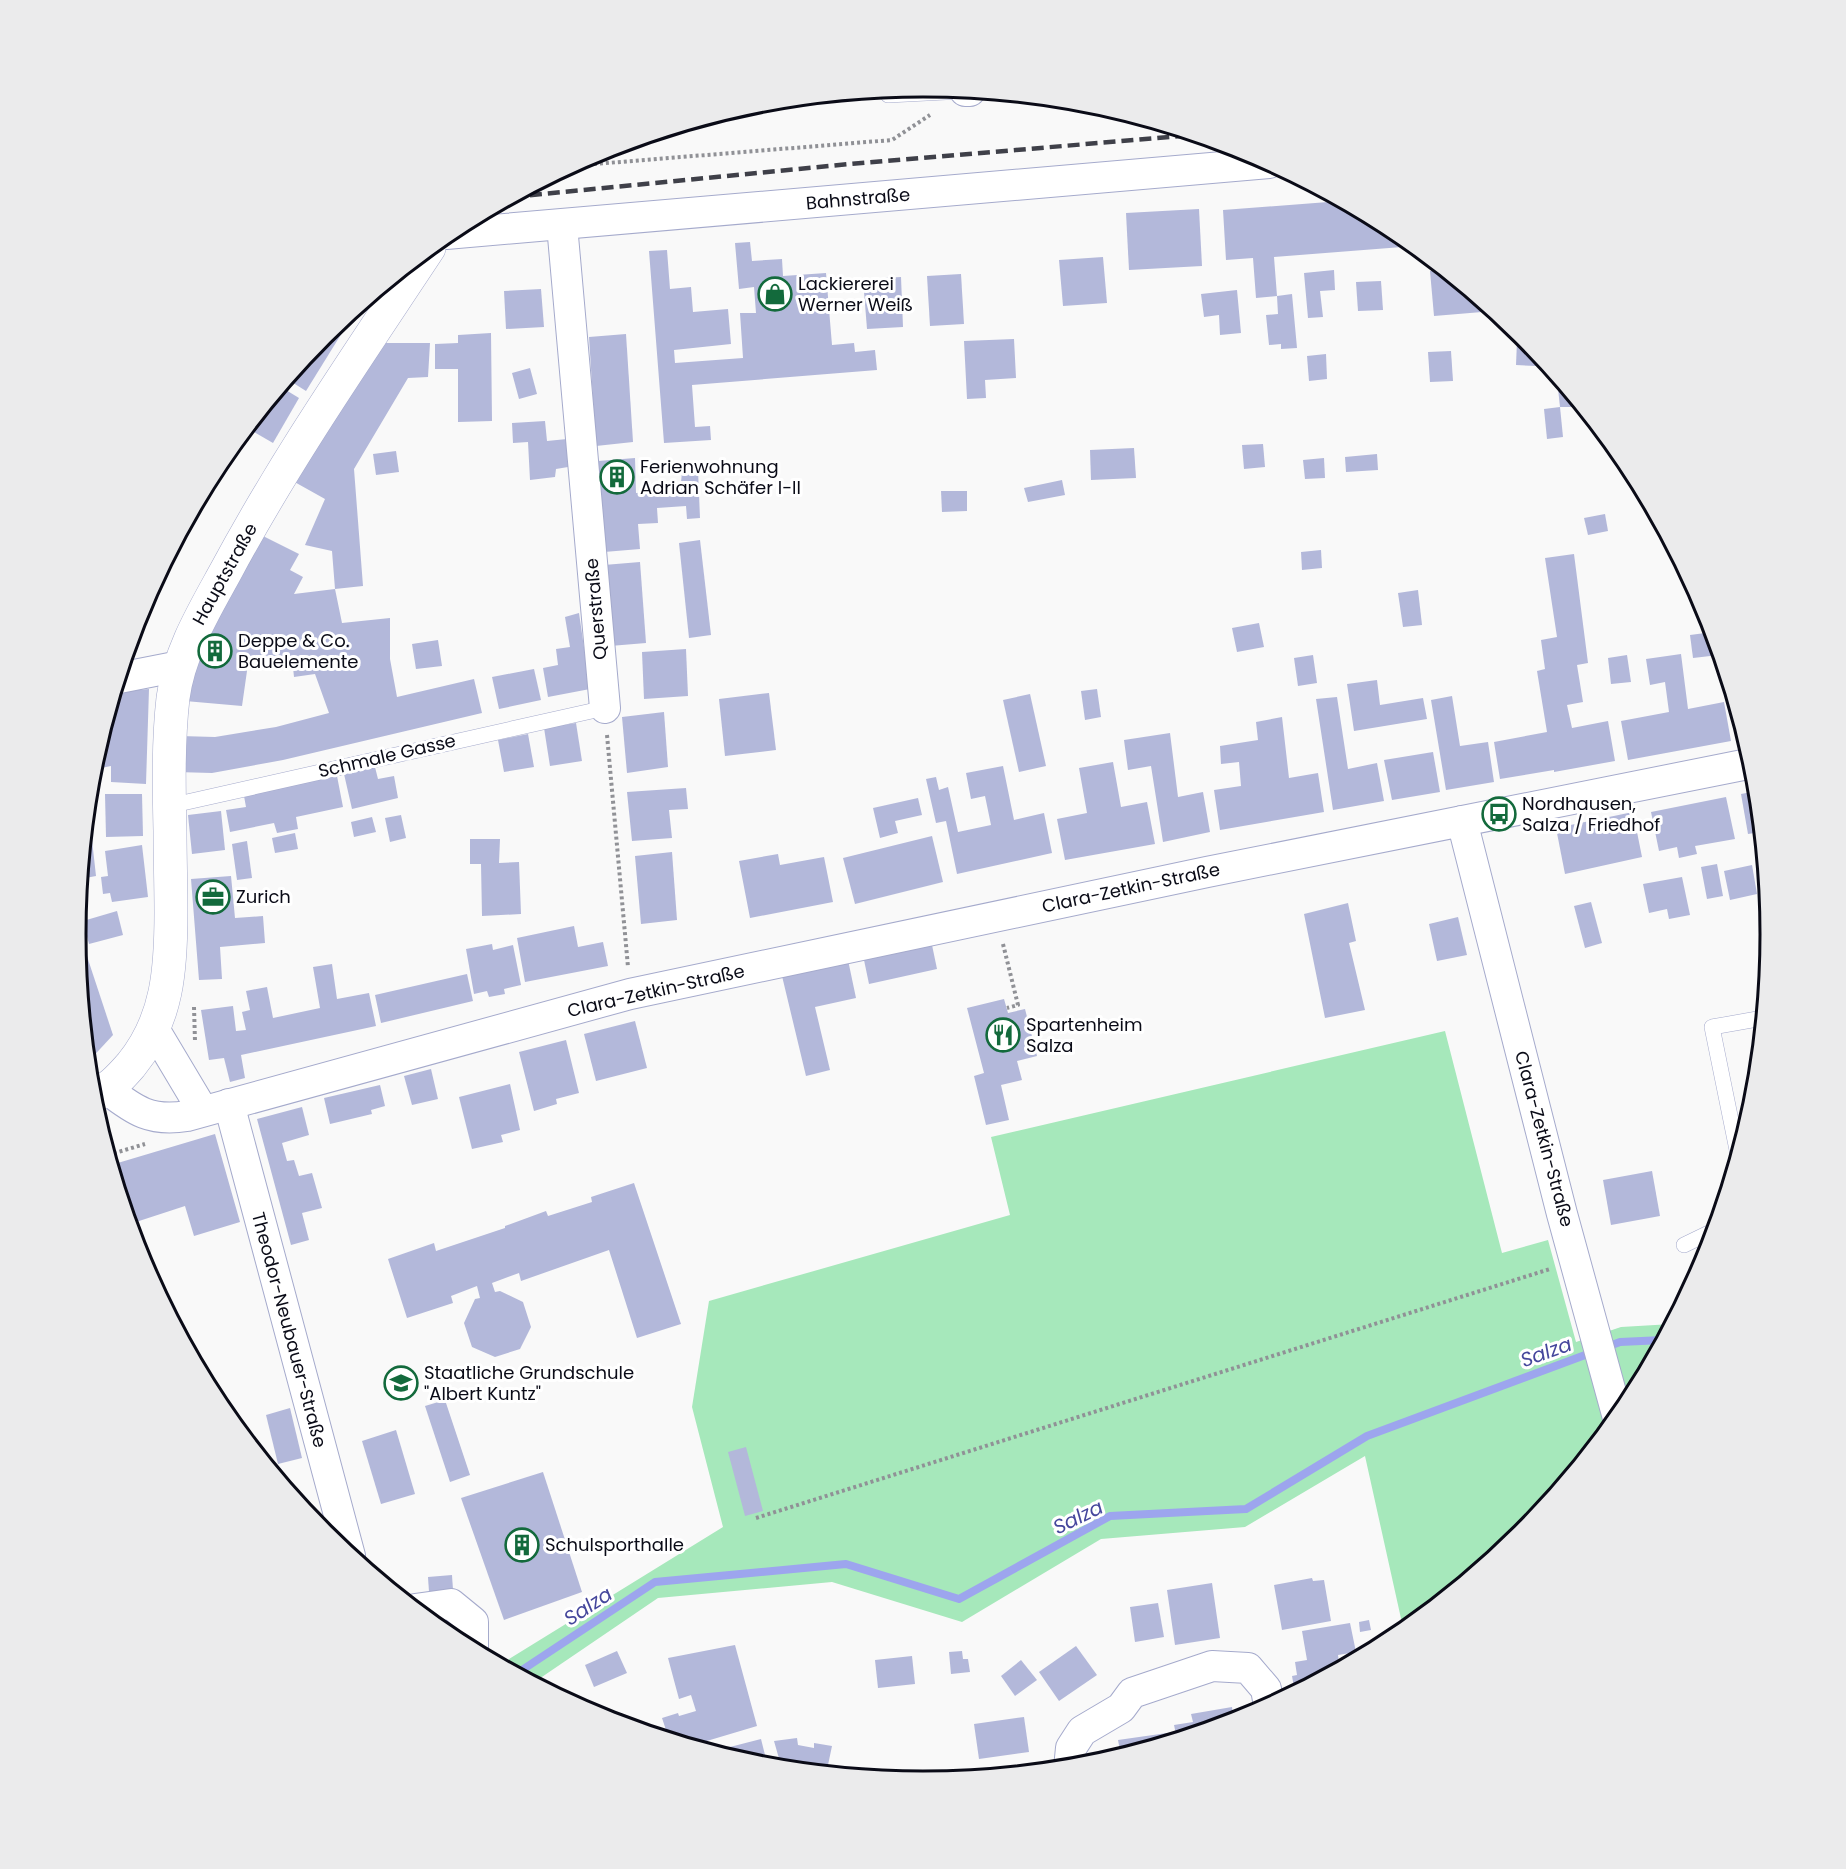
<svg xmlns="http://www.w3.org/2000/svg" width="1846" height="1869" font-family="Poppins,sans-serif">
  <rect width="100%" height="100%" fill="#f9f9f9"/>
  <path fill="#a6e8bb" d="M1445,1031L1502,1253L1548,1240L1576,1342L1621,1327L1672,1324L1628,1406L1522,1534L1404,1632L1365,1456L1245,1527L1101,1539L962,1622L832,1582L658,1598L533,1683L503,1667L509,1659L723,1527L692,1407L709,1301L1010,1215L991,1137Z"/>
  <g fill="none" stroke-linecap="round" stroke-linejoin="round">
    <path stroke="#9da5ee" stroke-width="8" d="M516,1674L655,1582L846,1564L959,1599L1110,1516L1246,1509L1367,1436L1620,1342L1663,1340"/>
  </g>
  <g fill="#b3b8da">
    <path d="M634,140L635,145L618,146V145Z"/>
    <path d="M1341,201L1394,230L1401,235L1402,247L1274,257L1277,296L1256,298L1253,258L1226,260L1223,210Z"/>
    <path d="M1199,209L1202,266L1129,270L1126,213Z"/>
    <path d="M750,242L752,261L782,259L783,276L826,273L832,345L854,343L855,352L875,350L877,370L692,385L695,427L710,426L711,440L664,443L649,251L667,250L670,289L691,287L693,312L728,309L731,344L674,350L675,363L743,358L740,313H756L754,287L739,289L735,243Z"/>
    <path d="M1103,257L1107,303L1063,306L1059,260Z"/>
    <path d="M1334,270L1335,290L1320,291L1323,317L1308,318L1304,273Z"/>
    <path d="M1443,270L1462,285L1494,311L1434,316L1430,271Z"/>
    <path d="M961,274L964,324L930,326L927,276Z"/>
    <path d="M901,277L903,327L867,329L863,279Z"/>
    <path d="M1381,281L1383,310L1358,311L1356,282Z"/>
    <path d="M541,289L544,327L506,329L504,291Z"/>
    <path d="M1237,290L1241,333L1220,335L1219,315L1204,317L1201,294Z"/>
    <path d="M1292,294L1297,348L1281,349V344L1269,345L1266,315L1278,314L1277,296Z"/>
    <path d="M358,307L306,391L287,379L324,335Z"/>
    <path d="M491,333L492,421L458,422V369H435V344L458,343V335Z"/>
    <path d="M626,334L633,442L596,446L589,337Z"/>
    <path d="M1014,339L1016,378L985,380L986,398L967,399L964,341Z"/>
    <path d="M1517,341L1528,342L1537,352L1536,366L1516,365Z"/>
    <path d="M379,343H430L428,377L408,378L354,469L363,586L335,589L332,551L305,545L325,499L291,480Z"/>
    <path d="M1451,351L1453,381L1430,382L1428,352Z"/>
    <path d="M1326,354L1327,379L1309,381L1307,356Z"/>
    <path d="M530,368L537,394L519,399L512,373Z"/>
    <path d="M1557,379H1559L1582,407H1560Z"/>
    <path d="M281,387L299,398L273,443L247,428Z"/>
    <path d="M1560,407L1563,437L1547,439L1544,409Z"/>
    <path d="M545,421L547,441L567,439L568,467L556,469L555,477L530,480L528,442L513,443L512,423Z"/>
    <path d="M1263,444L1265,467L1244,469L1242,445Z"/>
    <path d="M1134,448L1136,478L1091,480L1090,450Z"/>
    <path d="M396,451L399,472L376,475L373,454Z"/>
    <path d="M1377,454L1378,470L1346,472L1345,457Z"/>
    <path d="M635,458L636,493L656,492L655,485L681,483L682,471L698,470L700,518L687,519L686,506L657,508L658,523L638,524L640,549L604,552L598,461Z"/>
    <path d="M1324,458L1325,478L1305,479L1303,460Z"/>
    <path d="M1062,480L1065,495L1028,502L1024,488Z"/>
    <path d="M941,491H967V511L942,512Z"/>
    <path d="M1605,514L1608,531L1588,535L1584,518Z"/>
    <path d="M261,535L299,554L290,570L303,577L294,594L335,589L342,623L390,618V659L397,697L474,679L482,713L283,760L212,773L176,772L180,736L215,737L276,727L329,713L315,674L294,677L292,658L246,659L247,671L242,706L185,701L188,672Z"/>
    <path d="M700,540L711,635L689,638L679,543Z"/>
    <path d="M1321,550L1322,568L1302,570L1301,552Z"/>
    <path d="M1574,554L1588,663L1577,665L1583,702L1567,705L1572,728L1608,721L1615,761L1554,772V770L1500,779L1494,742L1547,732L1537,671L1545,669L1541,640L1557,637L1545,558Z"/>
    <path d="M640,562L646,643L610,646L604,565Z"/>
    <path d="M1418,590L1422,625L1403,627L1398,593Z"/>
    <path d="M579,613L590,689L548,697L543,668L558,665L556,649L570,647L565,617Z"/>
    <path d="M1259,623L1264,647L1237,652L1232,628Z"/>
    <path d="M1713,632L1719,655L1693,658L1690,635Z"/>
    <path d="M438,640L442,666L416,669L412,644Z"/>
    <path d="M686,649L688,696L644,699L642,652Z"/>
    <path d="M1681,654L1688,709L1724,702L1731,741L1628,760L1621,721L1669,712L1665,682L1650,685L1646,659Z"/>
    <path d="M1313,655L1317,683L1298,686L1294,658Z"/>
    <path d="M1627,655L1631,682L1611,684L1608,658Z"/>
    <path d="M534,669L541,700L499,709L492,677Z"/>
    <path d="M1377,680L1380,705L1423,698L1427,719L1354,731L1347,684Z"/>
    <path d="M149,689L146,784L111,782V766L91,770L105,725L107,724V717L115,692Z"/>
    <path d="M1097,689L1101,717L1085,720L1081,691Z"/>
    <path d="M769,693L776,750L725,756L719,699Z"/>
    <path d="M1030,694L1046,766L1019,772L1003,700Z"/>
    <path d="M1452,696L1460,746L1488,742L1494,782L1446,790L1431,700Z"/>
    <path d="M1337,697L1348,769L1377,763L1384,801L1333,810L1316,699Z"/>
    <path d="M1734,700L1745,738L1738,739L1731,701Z"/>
    <path d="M664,712L668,767L627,773L622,717Z"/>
    <path d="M1282,717L1289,778L1318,773L1324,812L1220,830L1214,790L1241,786L1239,762L1221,764L1220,746L1258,740L1256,722Z"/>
    <path d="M576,723L582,761L550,766L544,728Z"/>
    <path d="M1170,733L1178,797L1203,792L1210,832L1163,842L1151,766L1128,770L1124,740Z"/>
    <path d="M528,734L534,767L504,772L498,740Z"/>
    <path d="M1433,752L1440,792L1392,800L1384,760Z"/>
    <path d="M1113,762L1121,807L1147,802L1155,844L1065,860L1057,819L1087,813L1079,768Z"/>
    <path d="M1003,766L1014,820L1044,813L1052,853L957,874L946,821L936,823L926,779L936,777L939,790L948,787L958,832L991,825L985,796L971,799L966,773Z"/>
    <path d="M375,767L378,779L394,776L398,798L352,809L344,774Z"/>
    <path d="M337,776L343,807L296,817L298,829L277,833L274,823L230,832L226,810L246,807L244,796Z"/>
    <path d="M686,788L688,809L669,810L672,838L632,841L627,792Z"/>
    <path d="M1757,791L1761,832L1748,834L1741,794Z"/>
    <path d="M105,794H142L143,836L106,837Z"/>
    <path d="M89,797H92V840L96,876L80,879Z"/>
    <path d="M1726,797L1735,839L1695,846L1697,854L1679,858L1677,847L1659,851L1651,812Z"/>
    <path d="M918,798L922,815L895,821L898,833L880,838L873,808Z"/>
    <path d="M221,811L225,850L192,854L188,815Z"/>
    <path d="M1633,812L1642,857L1565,874L1556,828Z"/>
    <path d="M401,815L406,838L390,842L385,818Z"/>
    <path d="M372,817L376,832L354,837L351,822Z"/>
    <path d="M295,833L298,849L275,853L272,838Z"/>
    <path d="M932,836L943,882L855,904L843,858Z"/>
    <path d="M470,839H500L499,863L519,862L521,914L482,916L481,864H470Z"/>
    <path d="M247,841L252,878L237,880L232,844Z"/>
    <path d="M142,845L148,897L112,902L110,893L103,894L101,877L108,876L105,851Z"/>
    <path d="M672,852L677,920L641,924L635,856Z"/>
    <path d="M778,854L780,865L824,857L833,902L750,918L739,861Z"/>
    <path d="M1717,864L1723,896L1707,899L1701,867Z"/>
    <path d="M1764,864L1766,886L1762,887L1758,865Z"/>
    <path d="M1752,865L1757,894L1730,900L1724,871Z"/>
    <path d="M231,876L235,918L263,916L265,943L220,947L222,979L199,980L191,879Z"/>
    <path d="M1682,877L1690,915L1669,919L1667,909L1649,913L1643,884Z"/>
    <path d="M1591,902L1602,943L1585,948L1574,906Z"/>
    <path d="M1348,903L1356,941L1349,943L1365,1010L1325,1018L1304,914Z"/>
    <path d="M117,911L123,935L89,944L83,921Z"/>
    <path d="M1458,917L1467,955L1437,961L1429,924Z"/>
    <path d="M76,923L113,1035L88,1062L75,935Z"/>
    <path d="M574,926L578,947L603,942L608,966L525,982L517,938Z"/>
    <path d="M492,944L493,950L513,945L521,985L504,989L505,994L489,997L487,991L474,994L466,949Z"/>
    <path d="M932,945L937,969L869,984L864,960Z"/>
    <path d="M848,960L856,998L815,1007L830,1070L806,1076L782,976Z"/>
    <path d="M332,964L337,999L369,993L376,1026L241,1055L245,1078L230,1082L224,1058L209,1060L201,1010L233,1006L236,1031L246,1030L242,1012L250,1010L246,991L267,987L273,1018L320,1008L313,967Z"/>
    <path d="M467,974L473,1001L381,1023L375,995Z"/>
    <path d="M1004,999L1008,1013L1025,1009L1037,1056L1017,1061L1022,1080L1001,1085L1009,1120L986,1125L974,1076L984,1073L967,1008Z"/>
    <path d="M635,1021L647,1068L596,1081L584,1034Z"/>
    <path d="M566,1040L579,1093L556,1099L557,1104L534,1111L519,1052Z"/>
    <path d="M431,1069L438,1099L412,1105L404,1076Z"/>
    <path d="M510,1084L520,1130L501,1135L503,1142L472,1149L459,1097Z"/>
    <path d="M380,1085L385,1106L371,1110L372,1114L330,1124L324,1098Z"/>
    <path d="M302,1107L309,1135L282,1143L287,1161L294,1160L299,1176L312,1173L322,1208L302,1213L309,1240L291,1245L257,1119Z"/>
    <path d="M215,1134L240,1222L194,1236L185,1206L136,1222L145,1269L139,1259L127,1219H131L127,1204L123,1206L111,1165Z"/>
    <path d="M1652,1171L1660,1216L1611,1225L1603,1180Z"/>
    <path d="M634,1183L681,1324L637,1338L609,1250L521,1281L519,1273L492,1283L495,1292L500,1291L523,1302L531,1327L520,1349L495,1357L472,1347L464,1323L475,1299L480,1298L477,1286L451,1296L453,1303L407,1318L388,1259L434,1243L436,1251L505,1228V1226L546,1211L548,1216L592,1202L591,1197Z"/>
    <path d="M445,1400L470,1475L450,1482L425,1406Z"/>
    <path d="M290,1408L302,1458L278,1464L266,1415Z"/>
    <path d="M396,1430L415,1494L381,1504L362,1441Z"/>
    <path d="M746,1447L763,1511L745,1516L728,1452Z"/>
    <path d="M543,1472L582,1592L504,1620L461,1498Z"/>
    <path d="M452,1575L453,1590L429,1592L428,1577Z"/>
    <path d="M1312,1578L1313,1581L1324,1580L1331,1621L1282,1630L1274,1585Z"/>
    <path d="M1212,1583L1220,1638L1175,1645L1167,1590Z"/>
    <path d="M1158,1603L1164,1637L1135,1642L1130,1607Z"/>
    <path d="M1369,1620L1371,1630L1360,1632L1359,1622Z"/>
    <path d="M1350,1623L1356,1652L1338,1655L1340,1669L1295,1693L1292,1676L1297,1675L1295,1662L1307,1660L1302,1631Z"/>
    <path d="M735,1645L757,1726L690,1746L669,1739L662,1718L678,1713L679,1716L696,1711L691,1695L679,1699L668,1658Z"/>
    <path d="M1076,1646L1097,1675L1059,1701L1039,1672Z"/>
    <path d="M617,1651L627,1673L594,1687L585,1665Z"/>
    <path d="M962,1651L963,1659H968L970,1672L951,1674L949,1652Z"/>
    <path d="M912,1656L915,1684L878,1688L875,1660Z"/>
    <path d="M1021,1660L1037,1680L1015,1696L1001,1676Z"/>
    <path d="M1232,1707L1234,1722L1177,1739L1174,1725L1193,1722L1191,1714Z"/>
    <path d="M1024,1717L1029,1752L979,1759L974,1724Z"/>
    <path d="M638,1721L641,1731L625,1726Z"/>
    <path d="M1167,1733L1168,1742L1121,1756L1118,1740Z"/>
    <path d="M797,1738L798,1745L814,1748V1743L832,1746L828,1765L839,1766L838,1774L782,1769L774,1741Z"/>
    <path d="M761,1739L768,1767L757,1766L728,1757L726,1748Z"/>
  </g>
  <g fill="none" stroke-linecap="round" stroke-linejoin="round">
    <defs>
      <g id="lane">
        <path d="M888,90V95L965,91"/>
        <path d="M169,806L605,708"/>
        <path d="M1738,1155L1712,1027L1763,1018"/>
        <path d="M1684,1245L1715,1230"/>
      </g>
      <g id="street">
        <path d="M965,91H970"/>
        <path d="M562,225L605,708"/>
        <path d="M446,234L1269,163"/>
        <path d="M119,678L180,666"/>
        <path d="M1462,821L1562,1214L1618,1418"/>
        <path d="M154,1029L203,1111"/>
        <path d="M108,1090C135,1111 151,1122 187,1116L630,994L1207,872L1753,763"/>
        <path d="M229,1104L350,1556"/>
        <path d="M415,1609L451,1604L473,1622V1651"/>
        <path d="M1069,1768L1071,1748L1082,1731L1121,1708L1132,1693L1212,1666L1248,1668L1266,1689L1269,1706"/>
      </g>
      <path id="secondary" d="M91,1098C109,1089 118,1080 131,1065C168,1020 171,968 171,912C171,885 170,858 170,831C169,787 168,742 173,698C179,652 204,611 226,571C286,459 359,354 429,248"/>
    </defs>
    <use href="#lane" stroke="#a5aacc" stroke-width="16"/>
    <use href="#street" stroke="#a5aacc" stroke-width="32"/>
    <use href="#secondary" stroke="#a5aacc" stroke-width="34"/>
    <g stroke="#909196" stroke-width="4" stroke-dasharray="3 3" stroke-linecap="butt">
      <path d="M570,166L892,140L930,115"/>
      <path d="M607,735L628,967"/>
      <path d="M1003,944L1018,1005L1007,1008"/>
      <path d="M194,1007L195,1041"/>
      <path d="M108,1155L145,1144"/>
      <path d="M756,1518L1550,1269"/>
      <path d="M375,1569L378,1579"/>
    </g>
    <use href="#lane" stroke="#fff" stroke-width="15"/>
    <use href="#street" stroke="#fff" stroke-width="30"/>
    <use href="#secondary" stroke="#fff" stroke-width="33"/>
    <path stroke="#3f4049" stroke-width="4.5" stroke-dasharray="12 6" stroke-linecap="butt" d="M512,197L849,164L1194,135"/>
  </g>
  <defs>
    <symbol id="shop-ring" viewBox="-11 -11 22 22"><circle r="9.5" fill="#fff" stroke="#136a3c" stroke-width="1.5"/><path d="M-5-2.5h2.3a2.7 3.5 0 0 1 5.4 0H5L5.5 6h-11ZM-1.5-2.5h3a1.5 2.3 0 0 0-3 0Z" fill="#136a3c"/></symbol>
    <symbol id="building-ring" viewBox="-11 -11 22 22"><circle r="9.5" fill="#fff" stroke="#136a3c" stroke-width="1.5"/><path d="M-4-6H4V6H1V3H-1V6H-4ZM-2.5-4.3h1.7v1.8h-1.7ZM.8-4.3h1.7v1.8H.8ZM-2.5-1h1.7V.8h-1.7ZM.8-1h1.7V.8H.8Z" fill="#136a3c"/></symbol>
    <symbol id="bus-ring" viewBox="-11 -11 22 22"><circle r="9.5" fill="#fff" stroke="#136a3c" stroke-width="1.5"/><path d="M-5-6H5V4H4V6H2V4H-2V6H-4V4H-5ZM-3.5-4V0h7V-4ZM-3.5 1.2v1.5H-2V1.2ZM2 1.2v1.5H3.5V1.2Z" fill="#136a3c"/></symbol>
    <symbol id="office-ring" viewBox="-11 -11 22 22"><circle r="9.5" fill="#fff" stroke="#136a3c" stroke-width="1.5"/><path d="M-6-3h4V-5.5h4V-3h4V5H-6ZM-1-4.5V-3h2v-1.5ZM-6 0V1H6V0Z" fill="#136a3c"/></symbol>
    <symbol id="restaurant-ring" viewBox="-11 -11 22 22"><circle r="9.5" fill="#fff" stroke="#136a3c" stroke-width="1.5"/><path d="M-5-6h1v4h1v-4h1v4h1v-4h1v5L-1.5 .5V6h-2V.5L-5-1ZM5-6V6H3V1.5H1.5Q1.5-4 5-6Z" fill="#136a3c"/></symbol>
    <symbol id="school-ring" viewBox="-11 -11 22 22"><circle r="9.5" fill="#fff" stroke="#136a3c" stroke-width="1.5"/><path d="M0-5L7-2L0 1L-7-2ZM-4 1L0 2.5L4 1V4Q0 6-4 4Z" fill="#136a3c"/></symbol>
  </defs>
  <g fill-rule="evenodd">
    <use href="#shop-ring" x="756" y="275" width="38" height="38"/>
    <use href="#building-ring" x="598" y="458" width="38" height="38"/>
    <use href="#building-ring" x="196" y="632" width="38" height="38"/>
    <use href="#bus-ring" x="1480" y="795" width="38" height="38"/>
    <use href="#office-ring" x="194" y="878" width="38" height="38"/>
    <use href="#restaurant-ring" x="984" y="1016" width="38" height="38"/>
    <use href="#school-ring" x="382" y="1364" width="38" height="38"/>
    <use href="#building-ring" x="503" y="1526" width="38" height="38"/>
  </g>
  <g text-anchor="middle" stroke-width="6" stroke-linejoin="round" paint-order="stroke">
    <g font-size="18" fill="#0a0b17" stroke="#fff">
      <text transform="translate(858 199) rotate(-5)" y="6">Bahnstraße</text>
      <text transform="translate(225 574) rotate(-61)" y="6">Hauptstraße</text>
      <text transform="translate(596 609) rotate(-95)" y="6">Querstraße</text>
      <text transform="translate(387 756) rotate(-13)" y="6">Schmale Gasse</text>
      <text transform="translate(1131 888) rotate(-12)" y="6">Clara-Zetkin-Straße</text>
      <text transform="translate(656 991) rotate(-13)" y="6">Clara-Zetkin-Straße</text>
      <text transform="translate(1544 1139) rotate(75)" y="6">Clara-Zetkin-Straße</text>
      <text transform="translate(289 1330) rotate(75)" y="6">Theodor-Neubauer-Straße</text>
    </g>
    <g font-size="18" fill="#0a0b17" stroke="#fff" text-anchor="start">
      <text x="798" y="290">Lackiererei<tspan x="798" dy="21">Werner Weiß</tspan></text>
      <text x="640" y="473">Ferienwohnung<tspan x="640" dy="21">Adrian Schäfer I-II</tspan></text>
      <text x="238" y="647">Deppe &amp; Co.<tspan x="238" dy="21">Bauelemente</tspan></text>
      <text x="1522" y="810">Nordhausen,<tspan x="1522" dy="21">Salza / Friedhof</tspan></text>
      <text x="236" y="903">Zurich</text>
      <text x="1026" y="1031">Spartenheim<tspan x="1026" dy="21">Salza</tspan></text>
      <text x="424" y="1379">Staatliche Grundschule<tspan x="424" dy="21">"Albert Kuntz"</tspan></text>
      <text x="545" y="1551">Schulsporthalle</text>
    </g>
    <g font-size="20" font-style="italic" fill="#45479c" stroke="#fff">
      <text transform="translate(1546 1352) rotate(-20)" y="7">Salza</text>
      <text transform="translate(1078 1517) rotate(-26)" y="7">Salza</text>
      <text transform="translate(588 1606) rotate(-33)" y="7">Salza</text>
    </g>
  </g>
  <path d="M0 0H1846V1869H0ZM86 934a837 837 0 1 1 1674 0a837 837 0 1 1-1674 0Z" fill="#ebebec" fill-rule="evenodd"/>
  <path fill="none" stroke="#0a0b17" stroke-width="3" d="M86 934a837 837 0 1 1 1674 0a837 837 0 1 1-1674 0Z"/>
</svg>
